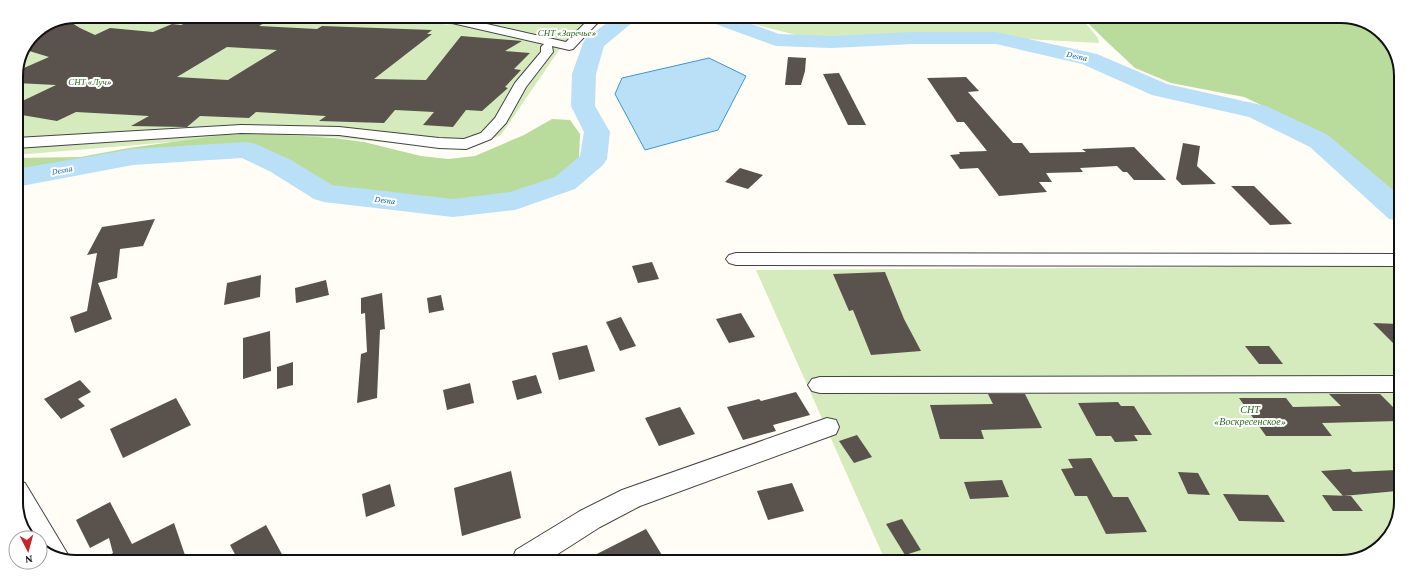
<svg xmlns="http://www.w3.org/2000/svg" width="1417" height="578" font-family="'Crimson Pro',serif">
  <rect width="100%" height="100%" fill="#fffdf5"/>
  <g fill="#d5ebbd">
    <path d="M76,16L387,17L415,19L449,25L430,17L605,18L573,47H561L501,135L464,150L330,137L208,139L16,155V72L34,33Z"/>
    <path d="M729,18L1083,20L1098,38L1099,43L990,37L800,36Z"/>
    <path d="M1399,266L1397,525L1374,552L1341,562L885,560L756,270Z"/>
  </g>
  <g fill="#b9dc9c">
    <path d="M1085,20H1364L1391,43L1401,72L1400,198L1321,133L1244,97L1171,83L1135,68L1104,39Z"/>
    <path d="M552,119L570,120L580,134L579,158L562,179L512,198L453,206L400,205L380,201L383,194L374,190L351,191L319,187L284,161L224,149L125,157L53,177L16,185V158L80,157L129,148L223,135L268,134L334,138L364,142L421,156L448,159L475,156L524,135Z"/>
  </g>
  <path fill="#b9e0f7" stroke="#3f96cf" d="M709,58L746,76L718,130L645,150L615,94L622,78Z"/>
  <g fill="none" stroke-linecap="round" stroke-linejoin="round">
    <g fill="#b9e0f7" fill-rule="evenodd">
      <path d="M614,18H636L633,22L604,46L596,74L595,106L610,132L607,159L603,165L575,189L515,210L453,217L324,202L314,199L271,172L242,158L133,165L16,187V169L133,149L246,142L256,144L291,160L332,185L453,199L510,192L555,177L580,156L584,132L571,106L572,74L583,43L586,38Z"/>
      <path d="M707,18H736L779,34L832,36L913,32H996L1097,54L1167,84L1266,106L1328,135L1400,196L1399,221L1389,219L1310,147L1249,117L1152,95L1082,64L996,44H913L832,48L776,46L710,22Z"/>
    </g>
  </g>
  <g fill="#5a524d" fill-rule="evenodd">
    <path d="M202,16L271,19L259,26L317,29L322,26L432,30L427,34H432L374,79L426,80L461,36L522,41L505,51L530,53L514,69L521,70L505,87L508,88L482,111L466,110L453,127L423,125L434,112L395,110L384,123L319,121L326,116L256,112L249,118L200,116L187,127H185L131,126L149,116L76,112L57,121L16,114V104L56,85L16,83L17,71L49,57L26,50L34,33L67,20L80,28L95,35L110,28L153,32L172,24L181,25ZM227,47L277,50L228,80L177,77Z"/>
    <path d="M788,57L806,58L805,71L801,85H785Z"/>
    <path d="M839,73L866,125H848L823,74Z"/>
    <path d="M966,77L979,91L968,92L1013,143H1022L1030,153L1086,152L1082,149L1134,147L1166,180H1134L1127,172H1123L1117,166L1080,168L1083,172L1046,173L1052,182H1039L1047,192L999,196L978,168L960,169L950,155L960,154L959,152L987,151L964,122H957L927,78Z"/>
    <path d="M1183,143L1200,146L1197,166L1216,184L1182,185L1176,179Z"/>
    <path d="M740,168L763,175L748,189L725,182Z"/>
    <path d="M1231,186H1254L1292,224L1270,225Z"/>
    <path d="M155,219L143,246L120,249L117,278L98,283L112,319L75,333L70,317L87,311L97,253L87,255L102,227Z"/>
    <path d="M652,262L659,279L638,283L632,266Z"/>
    <path d="M885,272L904,319L921,351L871,355L853,310L849,311L833,274Z"/>
    <path d="M261,275L260,297L224,305L227,283Z"/>
    <path d="M326,280L329,295L296,303L295,288Z"/>
    <path d="M382,293L385,329L380,330L377,398L357,403L361,354L367,352L365,313L361,314V298Z"/>
    <path d="M441,295L444,310L429,313L427,298Z"/>
    <path d="M741,313L755,337L729,343L716,319Z"/>
    <path d="M621,317L636,346L620,351L606,322Z"/>
    <path d="M1373,323L1398,324V348Z"/>
    <path d="M270,331L271,371L243,379V338Z"/>
    <path d="M587,345L595,371L559,380L552,353Z"/>
    <path d="M1245,346H1269L1283,364H1259Z"/>
    <path d="M293,362V385L277,389V367Z"/>
    <path d="M536,375L542,393L517,400L512,381Z"/>
    <path d="M80,380L91,392L78,399L85,406L61,419L44,399Z"/>
    <path d="M470,383L474,403L447,410L443,390Z"/>
    <path d="M796,392L810,415L773,425L776,431L743,440L727,407L759,399L761,401Z"/>
    <path d="M988,394H1025L1042,428L981,430L984,439H940L930,405L993,404Z"/>
    <path d="M1329,394H1380L1398,412V421L1322,423L1332,436H1266L1239,398H1286L1293,407L1341,406Z"/>
    <path d="M176,398L191,425L123,458L110,429Z"/>
    <path d="M1118,402L1121,406H1134L1152,435H1134L1138,441L1115,442L1111,436H1096L1078,403Z"/>
    <path d="M680,407L695,434L659,446L645,418Z"/>
    <path d="M857,435L872,457L854,463L839,441Z"/>
    <path d="M1091,458L1113,497H1128L1147,532L1106,534L1087,496H1075L1061,469L1073,468L1068,459Z"/>
    <path d="M1350,469L1353,472L1397,470V491L1343,496L1321,471Z"/>
    <path d="M511,471L521,518L462,536L454,488Z"/>
    <path d="M1178,472L1198,473L1210,495L1188,494Z"/>
    <path d="M1002,480L1009,497L970,499L964,482Z"/>
    <path d="M792,483L804,511L768,520L757,491Z"/>
    <path d="M390,484L395,506L366,517L362,494Z"/>
    <path d="M1223,494L1268,495L1285,522L1239,521Z"/>
    <path d="M1322,495L1351,496L1363,511H1333Z"/>
    <path d="M110,502L132,544L174,523L186,558H104L113,553L109,538L90,548L76,520Z"/>
    <path d="M902,519L921,550L905,555L886,524Z"/>
    <path d="M266,525L284,558H237L230,545Z"/>
    <path d="M646,529L665,560L587,559Z"/>
  </g>
  <g fill="none" stroke-linecap="round" stroke-linejoin="round">
    <defs>
      <g id="street">
        <path d="M434,17H456L566,42L590,18H602L573,49L569,50L552,46L553,52L526,87L506,123L491,139L466,149L439,148L339,135L241,133L16,148V138L241,125L339,127L439,138L464,139L481,133L495,118L515,83L541,52V47L544,44L439,20Z"/>
        <path d="M736,253L1399,254V266L736,265L729,263L726,259L729,255Z"/>
        <path d="M1398,376V392L820,393L812,391L808,385L812,379L820,377Z"/>
        <path d="M827,418L836,420L839,427L836,434L640,506L600,527L550,559H512L516,550L580,511L622,490Z"/>
        <path d="M16,480L25,483L70,558H53L40,547V538H29L16,506Z"/>
      </g>
    </defs>
    <use href="#street" stroke="#444" stroke-width="2"/>
    <use href="#street" fill="#fff" fill-rule="evenodd"/>
  </g>
  <g text-anchor="middle" stroke-width="4" stroke-linejoin="round" paint-order="stroke">
    <g font-size="9" font-style="italic" fill="#2f6b1f" stroke="#fff">
      <text x="567" y="36">СНТ «Заречье»</text>
      <text x="90" y="85">СНТ «Луч»</text>
    </g>
    <g font-size="9" font-style="italic" fill="#1768a6" stroke="#fff">
      <text transform="translate(1077 56) rotate(13)" y="3">Desna</text>
      <text transform="translate(62 170) rotate(-10)" y="3">Desna</text>
      <text transform="translate(385 200) rotate(7)" y="3">Desna</text>
    </g>
    <g font-size="10" font-style="italic" fill="#2f6b1f" stroke="#fff">
      <text x="1250" y="413">СНТ<tspan x="1250" dy="12">«Воскресенское»</tspan></text>
    </g>
  </g>
  <path d="M0 0H1417V578H0ZM76 23H1341A53 53 0 0 1 1394 76V502A53 53 0 0 1 1341 555H76A53 53 0 0 1 23 502V76A53 53 0 0 1 76 23Z" fill="#fff" fill-rule="evenodd"/>
  <path fill="none" stroke="#111" stroke-width="2" d="M76 23H1341A53 53 0 0 1 1394 76V502A53 53 0 0 1 1341 555H76A53 53 0 0 1 23 502V76A53 53 0 0 1 76 23Z"/>
  <g transform="translate(28 550) rotate(174)"><circle r="19" fill="#ffffff" stroke="#a0a0a0"/>
  <path d="M0-3L7 15L0 10L-7 15Z" fill="#c4262e"/>
  <text y="-6" font-size="11" font-weight="bold" text-anchor="middle" fill="#111111">N</text>
  </g>
</svg>
